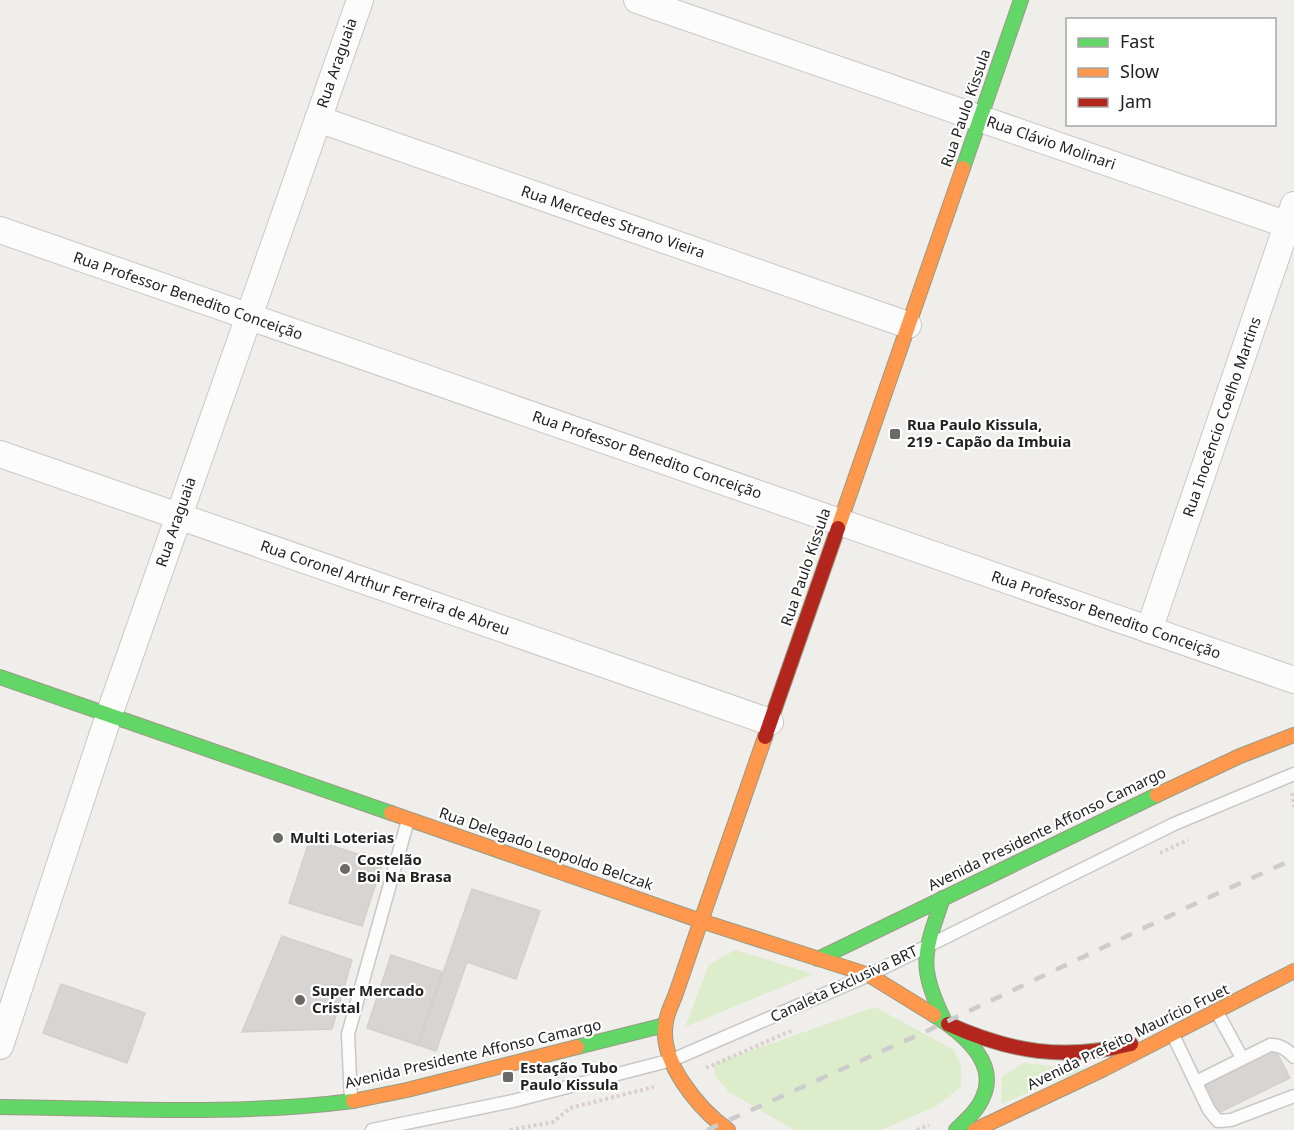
<svg xmlns="http://www.w3.org/2000/svg" width="1294" height="1130" font-family="'Noto Sans',sans-serif">
  <rect width="100%" height="100%" fill="#f0eeeb"/>
  <g fill="#ddeccb">
    <path d="M735,950L813,974L685,1027L709,964Z"/>
    <path d="M875,1007L954,1050L961,1065V1087L935,1107L881,1130H794L729,1092L716,1077L713,1064Z"/>
    <path d="M1023,1063L1085,1069L1001,1104L1002,1077Z"/>
  </g>
  <g fill="#d7d4d2" stroke="#d3d0cc" stroke-width="1.5">
    <path d="M310,839L383,862L362,926L289,903Z"/>
    <path d="M472,889L540,911L516,979L467,962L436,1051L418,1045Z"/>
    <path d="M282,936L352,960L332,1029L242,1032Z"/>
    <path d="M391,955L442,972L418,1045L367,1028Z"/>
    <path d="M61,984L145,1013L127,1063L43,1033Z"/>
    <path d="M1275,1049L1290,1078L1216,1114L1202,1086Z"/>
  </g>
  <g fill="none" stroke-linecap="round" stroke-linejoin="round">
    <defs>
      <g id="lane">
        <path d="M1217,1012L1242,1058"/>
        <path d="M1173,1035L1209,1110L1218,1121L1231,1120L1294,1096"/>
        <path d="M1196,1082L1270,1045C1280,1044 1287,1049 1294,1057"/>
        <path d="M351,1100L348,1034L408,820"/>
        <path d="M372,1130L513,1101L672,1060L869,975L1174,824L1294,774"/>
      </g>
      <g id="street">
        <path d="M637,0L1294,227"/>
        <path d="M318,119L908,325"/>
        <path d="M0,230L1294,680"/>
        <path d="M0,454L770,722"/>
        <path d="M1149,630L1294,205"/>
        <path d="M0,1046L109,715L360,0"/>
      </g>
      <g id="fast">
        <path d="M963,168L1021,0"/>
        <path d="M0,677L391,813"/>
        <path d="M943,898C923,956 918,965 945,1022"/>
        <path d="M818,959L1157,795"/>
        <path d="M934,1015C961,1032 999,1062 983,1097C978,1110 966,1120 956,1130"/>
        <path d="M577,1047L665,1025"/>
        <path d="M0,1107C117,1108 236,1116 353,1101"/>
      </g>
      <g id="slow">
        <path d="M838,528L963,168"/>
        <path d="M1157,795L1240,756L1294,735"/>
        <path d="M391,813L701,921L765,737"/>
        <path d="M353,1101L407,1090L577,1047"/>
        <path d="M728,1130C699,1109 658,1061 666,1022C667,1013 672,1004 675,996C684,971 692,946 701,921L869,975L934,1015"/>
        <path d="M975,1130L1104,1069L1294,971"/>
      </g>
      <g id="jam">
        <path d="M765,737L838,528"/>
        <path d="M948,1024C1010,1052 1064,1061 1131,1044"/>
      </g>
    </defs>
    <use href="#lane" stroke="#c9c8c7" stroke-width="15"/>
    <use href="#street" stroke="#c9c8c7" stroke-width="28"/>
    <use href="#fast" stroke="#999a82" stroke-width="16"/>
    <use href="#slow" stroke="#999a82" stroke-width="16"/>
    <use href="#jam" stroke="#999a82" stroke-width="16"/>
    <g stroke="#dccecd" stroke-width="4" stroke-dasharray="3 3" stroke-linecap="butt">
      <path d="M1292,793L1294,807"/>
      <path d="M1160,853L1188,840"/>
      <path d="M706,1068L793,1030"/>
      <path d="M510,1130L553,1122L570,1108L654,1087"/>
      <path d="M917,1130L929,1125"/>
    </g>
    <use href="#lane" stroke="#fdfcfc" stroke-width="12"/>
    <use href="#street" stroke="#fdfcfc" stroke-width="26"/>
    <use href="#fast" stroke="#63d668" stroke-width="14"/>
    <use href="#slow" stroke="#ff974d" stroke-width="14"/>
    <use href="#jam" stroke="#b3261e" stroke-width="14"/>
    <path stroke="#ccc" stroke-width="4.5" stroke-dasharray="12 12" stroke-linecap="butt" d="M707,1130L929,1030L1201,901L1294,859"/>
  </g>
  <g fill="#6a6968" stroke="#fff" stroke-width="2">
    <rect x="889" y="428" width="12" height="12" rx="3"/>
    <circle cx="278" cy="838" r="6"/>
    <circle cx="345" cy="869" r="6"/>
    <circle cx="300" cy="1000" r="6"/>
    <rect x="502" y="1071" width="12" height="12" rx="3"/>
  </g>
  <g text-anchor="middle" stroke-width="4.5" stroke-linejoin="round" paint-order="stroke">
    <g font-size="15" fill="#222" stroke="#fff">
      <text transform="translate(337 63) rotate(-71)" y="5">Rua Araguaia</text>
      <text transform="translate(966 108) rotate(-71)" y="5">Rua Paulo Kissula</text>
      <text transform="translate(1051 143) rotate(19)" y="5">Rua Clávio Molinari</text>
      <text transform="translate(613 222) rotate(19)" y="5">Rua Mercedes Strano Vieira</text>
      <text transform="translate(188 296) rotate(19)" y="5">Rua Professor Benedito Conceição</text>
      <text transform="translate(1222 417) rotate(-71)" y="5">Rua Inocêncio Coelho Martins</text>
      <text transform="translate(647 455) rotate(19)" y="5">Rua Professor Benedito Conceição</text>
      <text transform="translate(176 522) rotate(-71)" y="5">Rua Araguaia</text>
      <text transform="translate(806 567) rotate(-71)" y="5">Rua Paulo Kissula</text>
      <text transform="translate(385 588) rotate(19)" y="5">Rua Coronel Arthur Ferreira de Abreu</text>
      <text transform="translate(1106 615) rotate(19)" y="5">Rua Professor Benedito Conceição</text>
      <text transform="translate(1047 829) rotate(-26)" y="5">Avenida Presidente Affonso Camargo</text>
      <text transform="translate(546 849) rotate(19)" y="5">Rua Delegado Leopoldo Belczak</text>
      <text transform="translate(844 984) rotate(-25)" y="5">Canaleta Exclusiva BRT</text>
      <text transform="translate(1128 1037) rotate(-26)" y="5">Avenida Prefeito Maurício Fruet</text>
      <text transform="translate(473 1054) rotate(-13)" y="5">Avenida Presidente Affonso Camargo</text>
    </g>
    <g font-size="15" font-weight="bold" fill="#222" stroke="#fff" text-anchor="start">
      <text x="907" y="430">Rua Paulo Kissula,<tspan x="907" dy="17">219 - Capão da Imbuia</tspan></text>
      <text x="290" y="843">Multi Loterias</text>
      <text x="357" y="865">Costelão<tspan x="357" dy="17">Boi Na Brasa</tspan></text>
      <text x="312" y="996">Super Mercado<tspan x="312" dy="17">Cristal</tspan></text>
      <text x="520" y="1073">Estação Tubo<tspan x="520" dy="17">Paulo Kissula</tspan></text>
    </g>
  </g>
  <rect x="1066" y="18" width="210" height="108" fill="#ffffff" stroke="#a7a7a7" stroke-width="1.5"/>
  <rect x="1078" y="38" width="30" height="9" fill="#63d668" stroke="#a7a7a7" stroke-width="1.5"/>
  <text x="1120" y="48" font-size="18" fill="#222222">Fast</text>
  <rect x="1078" y="68" width="30" height="9" fill="#ff974d" stroke="#a7a7a7" stroke-width="1.5"/>
  <text x="1120" y="78" font-size="18" fill="#222222">Slow</text>
  <rect x="1078" y="98" width="30" height="9" fill="#b3261e" stroke="#a7a7a7" stroke-width="1.5"/>
  <text x="1120" y="108" font-size="18" fill="#222222">Jam</text>
</svg>
